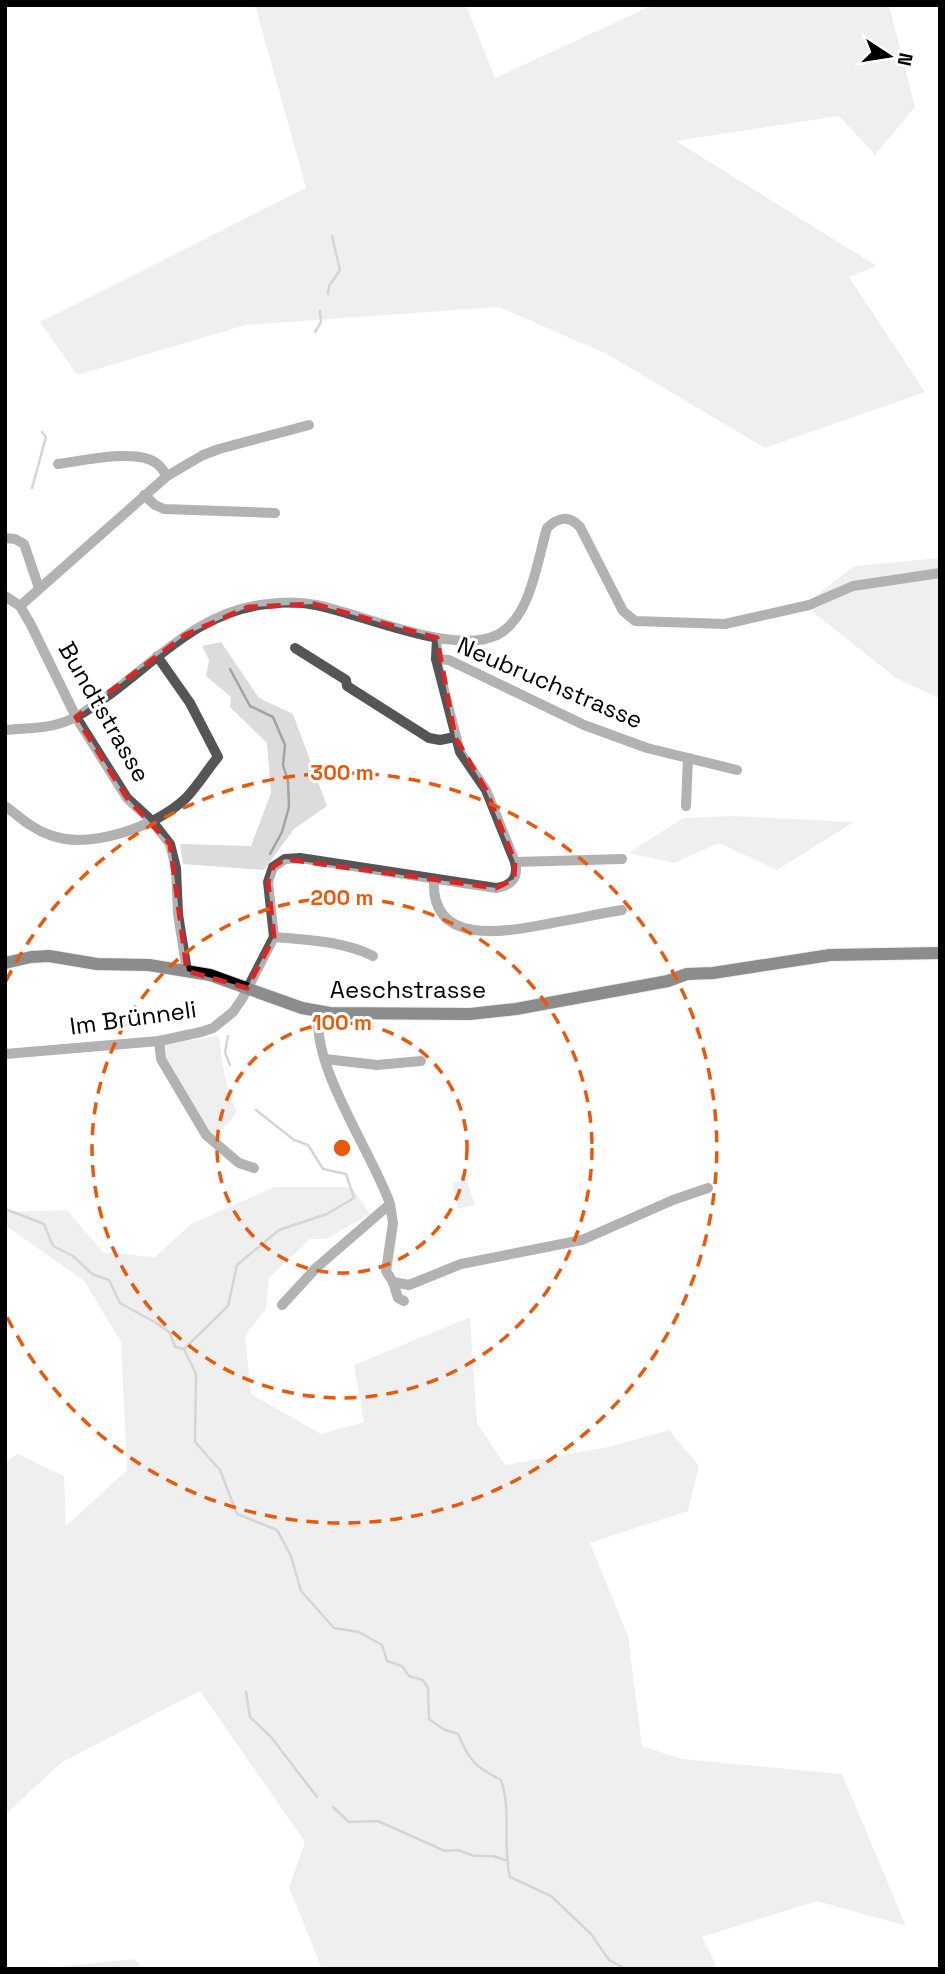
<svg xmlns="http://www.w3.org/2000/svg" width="945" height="1974" font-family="'Space Grotesk',sans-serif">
  <rect width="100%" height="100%" fill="#fff"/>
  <g fill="#dcdcdc">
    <path d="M255,5H466L495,78L653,5H889L915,107L875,155L839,116L676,141L877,266L849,277L925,392L765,448L607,354L499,307L246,325L77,375L40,322L306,188Z"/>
    <path d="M940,558V699L896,678L804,605L854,566Z"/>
    <path d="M221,642L259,698L293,714L327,806L294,829L264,870L183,864L180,844L251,846L271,793L267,743L230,707L231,697L206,676L209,660L202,646Z"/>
    <path d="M733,816L854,822L777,870L719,843L674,863L629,853L683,818Z"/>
    <path d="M219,1036C222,1063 225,1087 237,1112L231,1121L213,1136L163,1061L162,1044Z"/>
    <path d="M466,1179L475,1205L458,1209L452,1183Z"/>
    <path d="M275,1187H352L370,1214L326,1239H310L269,1278L266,1309L245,1336L251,1394L321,1434L364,1422L354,1365L470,1317L477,1423L505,1465L608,1447L669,1430L699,1466L688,1511L590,1543L628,1636L642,1746L682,1759L842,1774L906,1926L817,1901L702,1937L718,1969H322L289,1887L305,1842L200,1691L62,1762L5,1815V1462L18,1454L64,1476L66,1526L127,1470L121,1342L84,1281L5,1225V1212L67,1210L103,1252L155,1257L191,1224Z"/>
    <path d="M134,1959L144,1969H54V1967Z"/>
  </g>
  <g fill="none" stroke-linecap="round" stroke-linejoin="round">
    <g stroke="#a3a3a3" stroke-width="2.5">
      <path d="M328,294L329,286L340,270L332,236"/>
      <path d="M315,332L321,322L320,311"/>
      <path d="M32,488L46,437L42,432"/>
      <path d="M230,669L250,706L273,717L285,745L283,765L288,781L289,807L282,832L270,854"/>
      <path d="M228,1036L225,1052L230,1065"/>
      <path d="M5,1209L44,1224L53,1246L73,1256L92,1274L109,1280L120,1303L158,1324L170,1333L175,1347L184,1349L196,1374L195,1442L220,1470L237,1514L277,1530L291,1556L301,1591L334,1628L359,1632L382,1645L387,1661L402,1666L409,1676L423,1680L428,1688L429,1719L443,1729L458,1734C469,1760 475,1767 501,1780C512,1812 502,1845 510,1877L551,1896L591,1934L609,1960L626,1969"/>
      <path d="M184,1349L228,1306L237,1265L279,1230L327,1214L354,1198L346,1174L323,1169L308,1145L294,1140L256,1110"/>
      <path d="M246,1692L250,1717L271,1737L317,1797"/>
      <path d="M333,1807L349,1822L378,1821L445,1851L458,1850L474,1856H493L505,1860"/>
    </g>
    <defs>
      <path id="major" d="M5,963L31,957L49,956L97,964L149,965L210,975L302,1008L330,1013L470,1014L516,1009L668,981L687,974L713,973L830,955L940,953"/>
    </defs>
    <use href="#major" stroke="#dbdbdb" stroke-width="14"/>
    <g stroke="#555" stroke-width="10">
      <path d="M58,464C82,461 137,448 156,463C161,466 164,472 167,476"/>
      <path d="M144,495L155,505L164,509L275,513"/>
      <path d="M5,538L15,539L24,544L39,588"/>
      <path d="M5,596L20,606L31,625L76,717L127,798L152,821L170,844L176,868L178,914L187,971"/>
      <path d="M20,606L167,476L203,455L219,449L309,425"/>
      <path d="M295,648L346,680L347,686L429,738L440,740L455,737"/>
      <path d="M436,659L449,660L584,725L647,748L737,770"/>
      <path d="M5,730C22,728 42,729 58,724C77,719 93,706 109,695C159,658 202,610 268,604C283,602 301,602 316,605C362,614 454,656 497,635C531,618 537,561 547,528C558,517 569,515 580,527L623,611L635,621L725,624L809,605L853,586L940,573"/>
      <path d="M5,806C20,817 32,829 50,835C90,850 154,827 185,799C197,787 207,770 218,757L190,703L157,656"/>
      <path d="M686,806L688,758"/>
      <path d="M515,862L622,859"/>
      <path d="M434,879C430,949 509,931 552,923C575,919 598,914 622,910"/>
      <path d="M274,937C308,940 343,941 373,956"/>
      <path d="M319,1012C310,1065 372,1152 390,1204L393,1223L386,1271L393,1282L409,1285L461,1264L582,1240L673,1200L708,1188"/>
      <path d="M159,1041L161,1059L206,1135L239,1163L254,1168"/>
      <path d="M5,1054L159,1041L201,1032L213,1028L233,1012L242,999L274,937L268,882L273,867L285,859L300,858L496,888C511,886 519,878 515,862L486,790L460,752L436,659L437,638"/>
      <path d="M325,1059L377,1065L421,1061"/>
      <path d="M393,1282L398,1298L404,1301"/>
      <path d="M282,1305L316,1268L390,1204"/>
    </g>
    <use href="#major" stroke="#000" stroke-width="12"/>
  </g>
  <path d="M0 0H945V1974H0ZM314,604L437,638L455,737L486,790L515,862L514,879L496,888L285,859L273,867L268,882L274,937L247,988L187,971L170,844L127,798L76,717L185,635L248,607Z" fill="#fff" fill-opacity=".55" fill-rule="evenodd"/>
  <path fill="none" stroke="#d62828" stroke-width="5" stroke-dasharray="14 9" stroke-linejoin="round" d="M314,604L437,638L455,737L486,790L515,862L514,879L496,888L285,859L273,867L268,882L274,937L247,988L187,971L170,844L127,798L76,717L185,635L248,607Z"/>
  <g fill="none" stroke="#e8590c" stroke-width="3.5" stroke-dasharray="12 9">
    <circle cx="342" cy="1148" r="125"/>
    <circle cx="342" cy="1148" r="250"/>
    <path d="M6 981A375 375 0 1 1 6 1315"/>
  </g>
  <g text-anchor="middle" stroke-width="6" stroke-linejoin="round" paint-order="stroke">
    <g font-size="24" fill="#000" stroke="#fff">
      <text transform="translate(550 683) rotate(23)" y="8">Neubruchstrasse</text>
      <text transform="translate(104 712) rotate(60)" y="8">Bundtstrasse</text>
      <text x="408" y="998">Aeschstrasse</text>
      <text transform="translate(133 1018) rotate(-8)" y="8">Im Brünneli</text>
    </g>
  </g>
  <circle cx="342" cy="1148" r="10" fill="#e8590c" stroke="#fff" stroke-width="3.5"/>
  <g font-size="21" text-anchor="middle" font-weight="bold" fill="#e8590c" stroke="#fff" stroke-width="6" stroke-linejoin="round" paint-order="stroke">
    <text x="342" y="780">300 m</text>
    <text x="342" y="905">200 m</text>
    <text x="342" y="1030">100 m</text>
  </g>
  <rect width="945" height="1974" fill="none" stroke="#000000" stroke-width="14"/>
  <g transform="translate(889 56) rotate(102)" stroke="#ffffff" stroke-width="5" paint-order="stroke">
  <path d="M0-5L12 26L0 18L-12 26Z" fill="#000000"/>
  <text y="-10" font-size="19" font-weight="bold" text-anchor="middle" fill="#000000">N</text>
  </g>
</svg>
